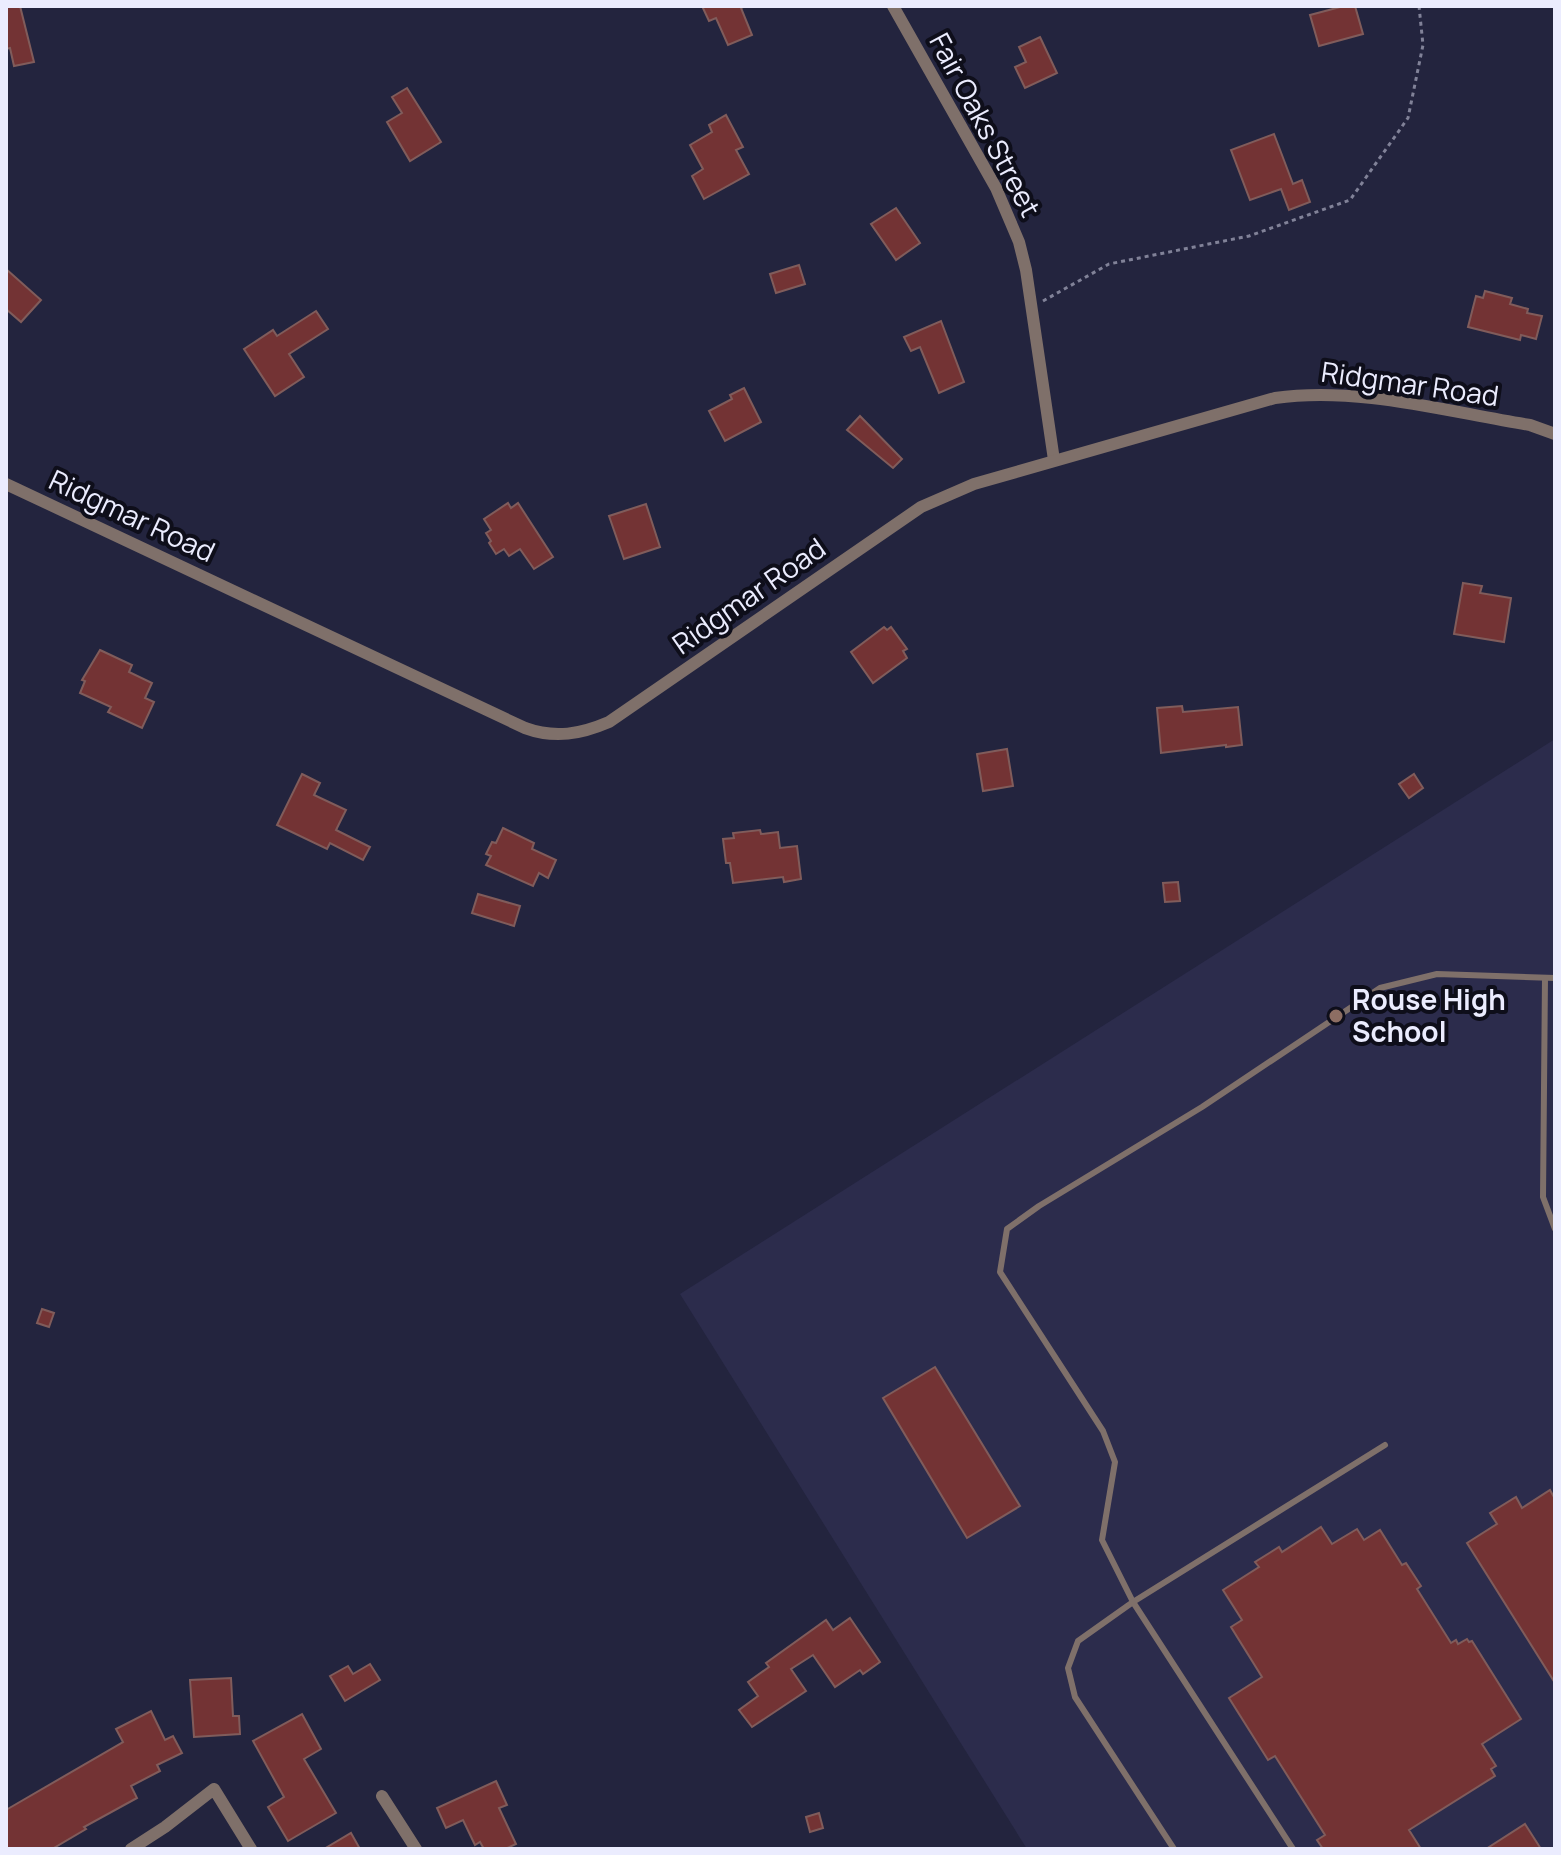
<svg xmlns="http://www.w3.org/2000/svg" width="1561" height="1855" font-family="Manrope,sans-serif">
  <rect width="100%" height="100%" fill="#23243e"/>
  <path fill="#2c2c4c" d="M1555,739V1849H1027L680,1294Z"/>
  <g fill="#733334" stroke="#805c5b" stroke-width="2">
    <path d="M6,6H20L34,62L14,66L10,48L6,49Z"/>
    <path d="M702,6H745L741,8L752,35L728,45L716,18L709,21Z"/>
    <path d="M1344,6H1355L1363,34L1319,46L1310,15Z"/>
    <path d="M1040,37L1057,73L1025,88L1015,67L1026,62L1019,47Z"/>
    <path d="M407,88L441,142L410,161L387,122L402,113L392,97Z"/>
    <path d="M726,115L743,147L736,150L749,174L704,199L692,176L703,169L690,145L712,132L709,125Z"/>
    <path d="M1274,134L1293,184L1302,180L1310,202L1289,210L1281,189L1250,200L1231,150Z"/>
    <path d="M896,208L920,243L896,260L871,224Z"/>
    <path d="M799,265L805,284L776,293L770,274Z"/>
    <path d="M6,269L41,300L21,322L6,309Z"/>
    <path d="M1485,291L1512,298L1510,304L1528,309L1527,313L1542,316L1536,339L1521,335L1520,340L1468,327L1476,296L1483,298Z"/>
    <path d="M316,311L328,329L289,354L304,377L275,396L244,349L273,330L277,336Z"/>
    <path d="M941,321L964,382L939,393L920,347L911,351L904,337Z"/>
    <path d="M744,388L761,422L725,441L709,411L732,399L730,395Z"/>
    <path d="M860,416L902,459L893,468L847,430Z"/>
    <path d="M508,503L511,508L518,503L553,557L534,569L520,549L509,556L504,549L496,554L489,543L491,541L486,533L491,530L484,519Z"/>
    <path d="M646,504L660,547L624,559L609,516Z"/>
    <path d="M1463,583L1482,586L1480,593L1511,598L1504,642L1454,634Z"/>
    <path d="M884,627L887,630L891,627L907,649L903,651L907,658L873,683L851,652Z"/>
    <path d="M100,650L132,665L129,672L152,683L145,698L154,702L142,728L108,712L111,707L80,693L85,681L82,680Z"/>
    <path d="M1182,706L1183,712L1238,707L1242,745L1226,747V745L1161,753L1157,708Z"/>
    <path d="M1007,749L1013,786L983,791L977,754Z"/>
    <path d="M302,774L320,783L314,795L346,810L336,830L370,847L363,860L330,843L327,849L277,825Z"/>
    <path d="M1414,774L1423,788L1409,798L1399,784Z"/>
    <path d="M503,828L534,843L532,849L556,860L548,878L539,873L533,886L486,865L491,856L486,854L492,842L496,843Z"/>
    <path d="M760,830L761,834L778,832L780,848L797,846L801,879L784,882L783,877L733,883L730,863H726L723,839L734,838L733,833Z"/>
    <path d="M1178,882L1180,901L1165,902L1163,883Z"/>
    <path d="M478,894L520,906L514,926L472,913Z"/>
    <path d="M42,1309L54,1313L49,1327L37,1323Z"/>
    <path d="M935,1367L1020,1506L967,1538L883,1398Z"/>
    <path d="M1550,1490L1555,1499V1683L1467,1543L1497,1524L1490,1513L1516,1497L1522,1508Z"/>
    <path d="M1321,1527L1332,1544L1357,1529L1364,1540L1380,1530L1402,1565L1406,1563L1421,1586L1417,1589L1451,1643L1456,1640L1458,1644L1467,1639L1469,1642L1472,1641L1521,1719L1482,1744L1496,1766L1491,1769L1495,1776L1409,1830L1421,1849H1323L1317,1840L1325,1835L1275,1756L1268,1760L1229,1698L1262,1677L1231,1627L1242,1620L1223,1590L1259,1567L1255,1562L1279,1547L1282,1552Z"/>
    <path d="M850,1618L880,1662L863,1674L860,1670L835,1687L813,1655L791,1669L806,1691L752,1727L739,1710L758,1696L748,1682L769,1667L766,1663L826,1620L833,1630Z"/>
    <path d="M370,1664L380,1680L345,1701L330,1676L348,1666L353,1674Z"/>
    <path d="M231,1678L233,1716H239L240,1734L194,1737L190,1680Z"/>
    <path d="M151,1711L165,1740L173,1736L182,1753L157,1765L160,1771L131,1786L137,1798L84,1827L86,1829L52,1849H6V1810L123,1742L116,1729Z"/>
    <path d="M302,1714L321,1749L304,1759L336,1813L288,1841L268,1807L284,1797L253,1741Z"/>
    <path d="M496,1781L507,1805L499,1808L516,1844L505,1849H484L480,1842L475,1845L463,1820L446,1828L437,1808Z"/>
    <path d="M819,1813L823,1828L810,1832L806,1817Z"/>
    <path d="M1525,1824L1541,1849H1486Z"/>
    <path d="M351,1833L360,1849H324Z"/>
  </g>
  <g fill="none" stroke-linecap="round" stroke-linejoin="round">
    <path stroke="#818298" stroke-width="3" stroke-dasharray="4 4" stroke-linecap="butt" d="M1043,301L1109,264L1249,236L1350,200L1408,118L1423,45L1419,6"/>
    <g stroke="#7f706a" stroke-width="6">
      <path d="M1545,978L1543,1197L1555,1229"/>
      <path d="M1174,1849L1075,1697L1068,1668L1078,1641L1133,1602L1102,1540L1115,1462L1103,1431L1000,1272L1007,1229L1039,1206L1202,1107L1380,988L1437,974L1555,978"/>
      <path d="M1293,1849L1133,1602L1385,1445"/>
    </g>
    <g stroke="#7f706a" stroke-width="12">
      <path d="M893,6L996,188L1019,242L1026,270L1054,460"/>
      <path d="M6,484L525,728C555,739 581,734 609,722L921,507L974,484L1275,398C1358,386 1448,412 1530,425L1555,434"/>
      <path d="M382,1796L416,1849"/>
      <path d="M131,1849L165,1827L214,1789L251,1849"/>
    </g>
  </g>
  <circle fill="#8d6e63" stroke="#0e0e1a" stroke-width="3" cx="1336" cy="1016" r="8"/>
  <g text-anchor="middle" stroke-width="8" stroke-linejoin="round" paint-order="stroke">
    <g font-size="28" fill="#ebecfe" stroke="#0e0e1a">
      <text transform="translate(985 125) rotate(62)" y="10">Fair Oaks Street</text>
      <text transform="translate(1410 384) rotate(8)" y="10">Ridgmar Road</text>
      <text transform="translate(132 516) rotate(25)" y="10">Ridgmar Road</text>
      <text transform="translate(749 596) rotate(-35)" y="10">Ridgmar Road</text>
    </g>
    <g font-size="28" font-weight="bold" fill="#ebecfe" stroke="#0e0e1a" text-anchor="start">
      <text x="1352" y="1010">Rouse High<tspan x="1352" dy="32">School</tspan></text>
    </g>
  </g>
  <rect width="1561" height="1855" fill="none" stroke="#ebecfe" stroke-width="16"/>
</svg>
